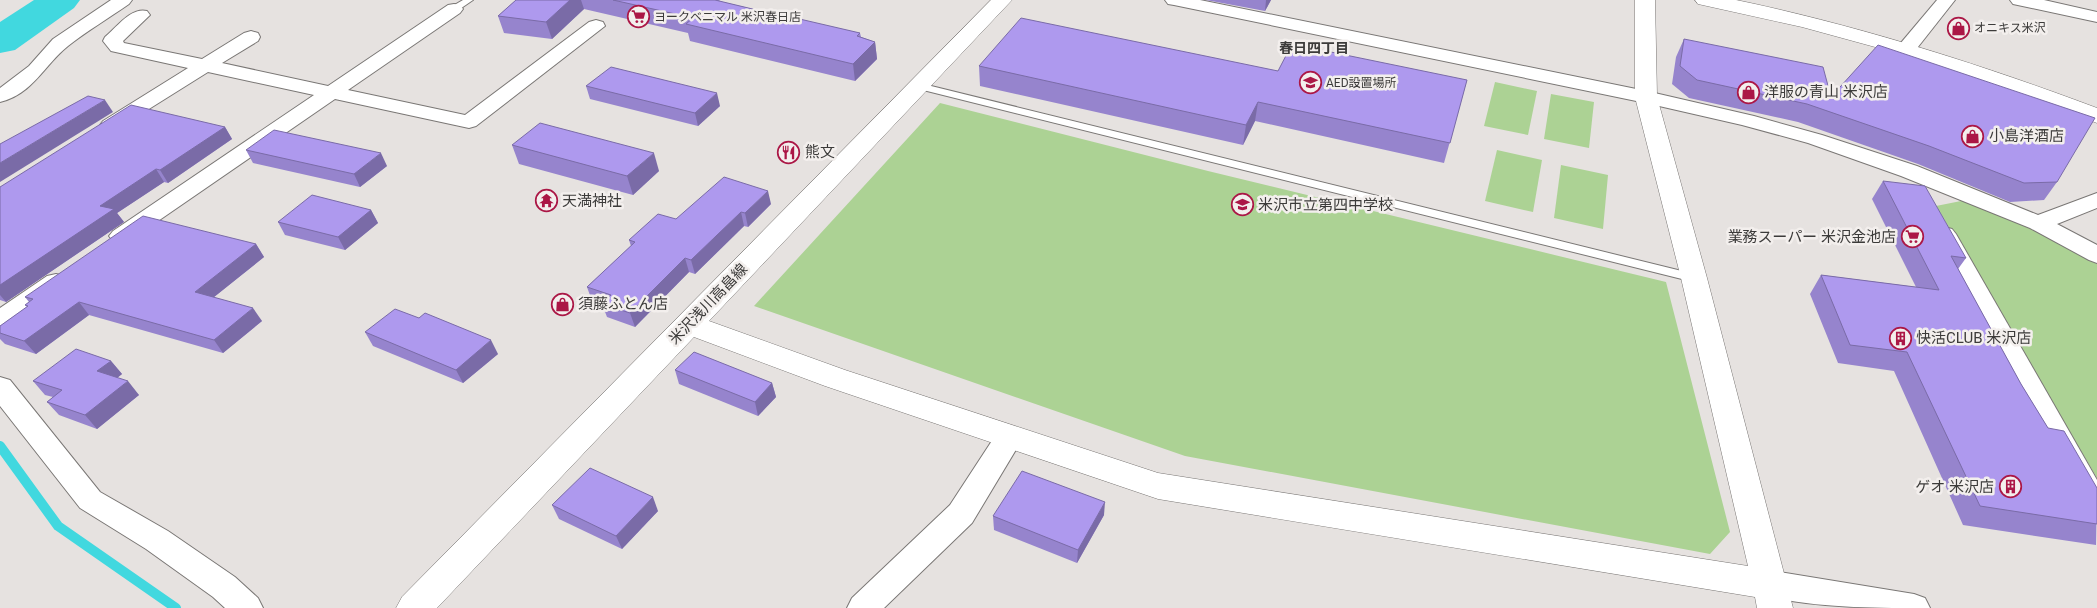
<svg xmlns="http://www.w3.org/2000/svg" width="2097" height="608" font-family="Roboto,'Noto Sans JP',sans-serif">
  <rect width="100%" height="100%" fill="#e6e2e0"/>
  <g fill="#acd294">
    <path d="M1495,82L1537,91L1528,135L1484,126Z"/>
    <path d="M1551,94L1594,102L1589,148L1544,139Z"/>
    <path d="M940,103L1208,171L1666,282L1730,532L1710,554L1185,456L754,306Z"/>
    <path d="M1497,150L1542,160L1533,212L1485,201Z"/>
    <path d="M1561,165L1608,175L1603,229L1554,218Z"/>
    <path d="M1966,200L2031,229L2097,264V478L1936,206Z"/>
  </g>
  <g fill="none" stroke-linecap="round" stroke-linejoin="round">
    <path stroke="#41d8df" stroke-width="10" d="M0,446L58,526L176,608"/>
    <path fill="#41d8df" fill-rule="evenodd" d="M34,0H80L74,8L15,50L0,53V22Z"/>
    <defs>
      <g id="lane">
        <path d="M463,0H473L457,11H451V7Z"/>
        <path d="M919,83L1694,274L1700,278L1694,282L915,88L914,86Z"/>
      </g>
      <g id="street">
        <path d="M111,0H132L129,4C109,18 87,31 68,46C44,65 33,94 0,102V88L29,66L53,39Z"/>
        <path d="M1165,0H1200L1646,91L1754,116L1822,135L1917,166L2038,215L2097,193V208L2057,224L2097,245V263L2089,260L2030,228L1901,176L1808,143L1742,125L1646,103L1174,5L1168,4Z"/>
        <path d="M1937,0H1955L1914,52L1907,54L1900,52L1897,48L1900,44Z"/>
        <path d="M2010,0H2044L2097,12V22L2013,4Z"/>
        <path d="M454,4L460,5L463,9L460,13L348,90L465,115L589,22L596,20L603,22L605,26L476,126L469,128L335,99L129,241L121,243L113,241L109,236L113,231L314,95L208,72L117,129L110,131L103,129L100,125L103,121L188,68L111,51L103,41L105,37C117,27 131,7 147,11L150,15L123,41L124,43L202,59L244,33L251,31L258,33L260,37L258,41L222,63L328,86L448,5Z"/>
        <path d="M1944,227L1952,229L1956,234L2097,480V519L2086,516L1932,234L1936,229Z"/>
        <path d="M56,274L65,276L68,282L65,288L9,326L0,329V308L47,276Z"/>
        <path d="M0,377L10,380L100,492L168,531L235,577L258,598L263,608H225L213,597L146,549L80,508L0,406Z"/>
        <path d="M1009,427L1019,430L1023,438L972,523L884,608H847L852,598L950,505L999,430Z"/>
        <path d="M1768,570L1914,594L1925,598L1930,608C1873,608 1812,608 1757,594L1752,584L1757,574Z"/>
      </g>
      <g id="secondary">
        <path d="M991,0H1012L709,321L845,370L1158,473L1748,566L1681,278L1635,97V0H1655L1657,97L1707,278L1793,608H1757L1755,597L1158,499L825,386L694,337L437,608H396L402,597Z"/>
        <path d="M1695,0H1736L1755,4C1872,30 1985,66 2097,108V123L1993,85L1897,53L1802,27L1698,4Z"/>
      </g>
    </defs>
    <use href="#lane" stroke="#7a7775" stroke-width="2"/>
    <use href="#street" stroke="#7a7775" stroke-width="2"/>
    <use href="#secondary" stroke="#7a7775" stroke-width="1"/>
    <use href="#lane" fill="#fff" fill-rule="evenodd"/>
    <use href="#street" fill="#fff" fill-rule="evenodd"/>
    <use href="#secondary" fill="#fff" fill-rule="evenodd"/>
  </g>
  <g fill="#9684cd">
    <path d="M516,0H720L719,1L790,18L860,33L861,37L875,42L877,59L855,81L690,41L688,33L584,9L552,39L504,33L498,16Z"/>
    <path d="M1206,0H1271L1265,11Z"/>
    <path d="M1684,39L1831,97L2057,182L2044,200L2010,202L1918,164L1798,122L1689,98L1672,84L1676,57Z"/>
    <path d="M979,66L1467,80L1444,163L1255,121L1243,145L980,86Z"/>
    <path d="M586,86L720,106L698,126L590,99Z"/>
    <path d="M225,127L232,139L168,183L164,182L117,213L124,222L6,302L0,300V187Z"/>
    <path d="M512,145L659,171L633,195L519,164Z"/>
    <path d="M246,150L387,166L360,187L253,163Z"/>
    <path d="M1883,181L1966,258L1958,269L2021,384L2048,428L2097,488L2096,545L1963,525L1894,371L1838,363L1810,294L1821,275L1916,287L1872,199Z"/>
    <path d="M771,204L748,227L744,226L695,274L689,272L635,327L607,317L602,304L592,301L587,287L631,246L629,240L676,219Z"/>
    <path d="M371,210L378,223L345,250L285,235L278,222Z"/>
    <path d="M256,244L264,257L214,297L262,321L223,353L89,315L36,354L5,344L0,339V326L27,307L25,305L29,302L25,297Z"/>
    <path d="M365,332L498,354L463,383L373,346Z"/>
    <path d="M111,361L122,374L117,378L139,395L97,429L59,415L47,402L53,397L45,395L33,381Z"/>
    <path d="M675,370L772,383L776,397L758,416L679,384Z"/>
    <path d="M552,505L658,511L622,549L559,519Z"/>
    <path d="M1104,515L1077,563L994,530L993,516Z"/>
  </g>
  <g fill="#7a6ba7">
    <path d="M570,0H581L584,9L552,39L546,22Z"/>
    <path d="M1266,0H1271L1265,11Z"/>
    <path d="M875,42L877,59L855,81L853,64Z"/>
    <path d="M717,93L720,106L698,126L695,113Z"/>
    <path d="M105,100L113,112L0,182V163Z"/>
    <path d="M1258,102L1255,121L1243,145L1246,125Z"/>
    <path d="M225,127L232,139L168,183L160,170Z"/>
    <path d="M381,153L387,166L360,187L354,174Z"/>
    <path d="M654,153L659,171L633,195L627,176Z"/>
    <path d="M156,169L164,182L117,213L124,222L6,302L0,295V285L100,206Z"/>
    <path d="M768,191L771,204L748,227L745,213Z"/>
    <path d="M371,210L378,223L345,250L338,237Z"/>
    <path d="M741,212L744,226L695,274L691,260Z"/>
    <path d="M256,244L264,257L204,305L195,292Z"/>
    <path d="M685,258L689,272L635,327L630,313Z"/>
    <path d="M79,302L89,315L36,354L24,341Z"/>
    <path d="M253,308L262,321L223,353L214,340Z"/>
    <path d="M491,340L498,354L463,383L456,370Z"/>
    <path d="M111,361L122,374L108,385L97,371Z"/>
    <path d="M128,381L139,395L97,429L85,415Z"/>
    <path d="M772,383L776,397L758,416L755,402Z"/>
    <path d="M653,497L658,511L622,549L616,536Z"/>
    <path d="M1105,502L1104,515L1077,563L1078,550Z"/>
  </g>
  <g fill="#ae99ee" stroke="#7a6ba7">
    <path d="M516,0H570L546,22L498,16Z"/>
    <path d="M613,0H715L790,18L791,17L860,33L857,36L875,42L853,64L686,24L693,18Z"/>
    <path d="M1021,18L1278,71L1292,44L1467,80L1450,143L1258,102L1246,125L979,66Z"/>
    <path d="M1684,39L1823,67L1831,97L1878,45L2095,118L2057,182L2024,183L1929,146L1807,104L1697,80L1680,66Z"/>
    <path d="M611,67L717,93L695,113L586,86Z"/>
    <path d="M88,96L105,100L0,163V144Z"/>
    <path d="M131,105L225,127L160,170L156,169L100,206L114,209L0,285V187Z"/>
    <path d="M540,123L654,153L627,176L512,145Z"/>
    <path d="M274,130L381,153L354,174L246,150Z"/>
    <path d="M724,177L768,191L745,213L741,212L691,260L685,258L630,313L602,304L611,295L587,287L635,242L629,240L658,214L676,219Z"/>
    <path d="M1883,181L1925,186L1966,258L1951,256L2021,384L2048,428L2064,431L2097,488V524L1980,506L1907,352L1850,345L1821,275L1939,290Z"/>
    <path d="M312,195L371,210L338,237L278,222Z"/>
    <path d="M143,216L256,244L195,292L253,308L214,340L79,302L24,341L0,333V326L28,306L25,305L33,299L25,297Z"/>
    <path d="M395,309L419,318L425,313L491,340L456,370L365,332Z"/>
    <path d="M76,349L111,361L97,371L128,381L85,415L47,402L62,390L33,381Z"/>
    <path d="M694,352L772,383L755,402L675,370Z"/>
    <path d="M590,468L653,497L616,536L552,505Z"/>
    <path d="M1022,471L1105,502L1078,550L993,516Z"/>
  </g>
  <defs>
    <symbol id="supermarket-ring" viewBox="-11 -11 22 22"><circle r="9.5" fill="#f3efed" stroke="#ab1746" stroke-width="1.5"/><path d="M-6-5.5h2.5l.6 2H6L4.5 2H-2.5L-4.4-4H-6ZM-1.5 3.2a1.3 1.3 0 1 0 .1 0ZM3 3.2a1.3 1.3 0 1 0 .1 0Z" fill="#ab1746"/></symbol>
    <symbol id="shop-ring" viewBox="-11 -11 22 22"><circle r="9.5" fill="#f3efed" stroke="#ab1746" stroke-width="1.5"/><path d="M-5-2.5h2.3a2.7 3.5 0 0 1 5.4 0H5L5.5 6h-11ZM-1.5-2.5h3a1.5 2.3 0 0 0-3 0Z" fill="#ab1746"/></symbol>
    <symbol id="school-ring" viewBox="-11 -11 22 22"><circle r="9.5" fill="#f3efed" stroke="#ab1746" stroke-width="1.5"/><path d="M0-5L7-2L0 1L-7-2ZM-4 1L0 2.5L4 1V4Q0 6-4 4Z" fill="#ab1746"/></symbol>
    <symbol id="restaurant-ring" viewBox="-11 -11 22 22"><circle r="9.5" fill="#f3efed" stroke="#ab1746" stroke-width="1.5"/><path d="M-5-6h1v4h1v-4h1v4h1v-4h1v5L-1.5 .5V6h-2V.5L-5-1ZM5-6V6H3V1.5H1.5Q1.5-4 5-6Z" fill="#ab1746"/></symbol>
    <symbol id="temple-ring" viewBox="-11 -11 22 22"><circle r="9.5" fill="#f3efed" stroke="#ab1746" stroke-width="1.5"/><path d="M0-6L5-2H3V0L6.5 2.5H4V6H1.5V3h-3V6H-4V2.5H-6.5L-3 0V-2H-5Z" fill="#ab1746"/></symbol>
    <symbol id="building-ring" viewBox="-11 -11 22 22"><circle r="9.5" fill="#f3efed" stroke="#ab1746" stroke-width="1.5"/><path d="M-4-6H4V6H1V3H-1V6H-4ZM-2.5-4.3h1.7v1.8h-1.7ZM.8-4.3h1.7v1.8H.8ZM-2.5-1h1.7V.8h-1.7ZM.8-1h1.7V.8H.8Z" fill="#ab1746"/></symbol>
  </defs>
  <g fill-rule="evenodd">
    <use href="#supermarket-ring" x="626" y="4" width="25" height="25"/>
    <use href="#shop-ring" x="1946" y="16" width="25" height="25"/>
    <use href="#school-ring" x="1298" y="70" width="25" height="25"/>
    <use href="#shop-ring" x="1736" y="80" width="25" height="25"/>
    <use href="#shop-ring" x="1960" y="124" width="25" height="25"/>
    <use href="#restaurant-ring" x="776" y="140" width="25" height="25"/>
    <use href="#temple-ring" x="534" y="188" width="25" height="25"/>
    <use href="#school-ring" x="1230" y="192" width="25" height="25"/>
    <use href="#supermarket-ring" x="1900" y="224" width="25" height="25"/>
    <use href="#shop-ring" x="550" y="292" width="25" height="25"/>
    <use href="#building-ring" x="1888" y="326" width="25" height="25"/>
    <use href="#building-ring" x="1998" y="474" width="25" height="25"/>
  </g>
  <g text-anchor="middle" stroke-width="5" stroke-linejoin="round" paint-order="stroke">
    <g font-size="12" fill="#3c3b3a" stroke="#f3efed" text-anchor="start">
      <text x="654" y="21">ヨークベニマル 米沢春日店</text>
      <text x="1974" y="32">オニキス米沢</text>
      <text x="1326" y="87">AED設置場所</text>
    </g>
    <g font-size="14" font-weight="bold" fill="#3c3b3a" stroke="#f3efed">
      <text x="1314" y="53">春日四丁目</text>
    </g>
    <g font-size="15" fill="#3c3b3a" stroke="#f3efed" text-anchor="start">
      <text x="1764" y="97">洋服の青山 米沢店</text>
      <text x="1989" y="141">小島洋酒店</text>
      <text x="805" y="157">熊文</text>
      <text x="562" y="206">天満神社</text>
      <text x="1258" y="210">米沢市立第四中学校</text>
      <text x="1896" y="242" text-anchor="end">業務スーパー 米沢金池店</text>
      <text x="578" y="309">須藤ふとん店</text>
      <text x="1916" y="343">快活CLUB 米沢店</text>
      <text x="1994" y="492" text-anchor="end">ゲオ 米沢店</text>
    </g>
    <g font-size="15" fill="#3c3b3a" stroke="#f3efed">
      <text transform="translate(708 304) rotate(-46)" y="5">米沢浅川高畠線</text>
    </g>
  </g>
</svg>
